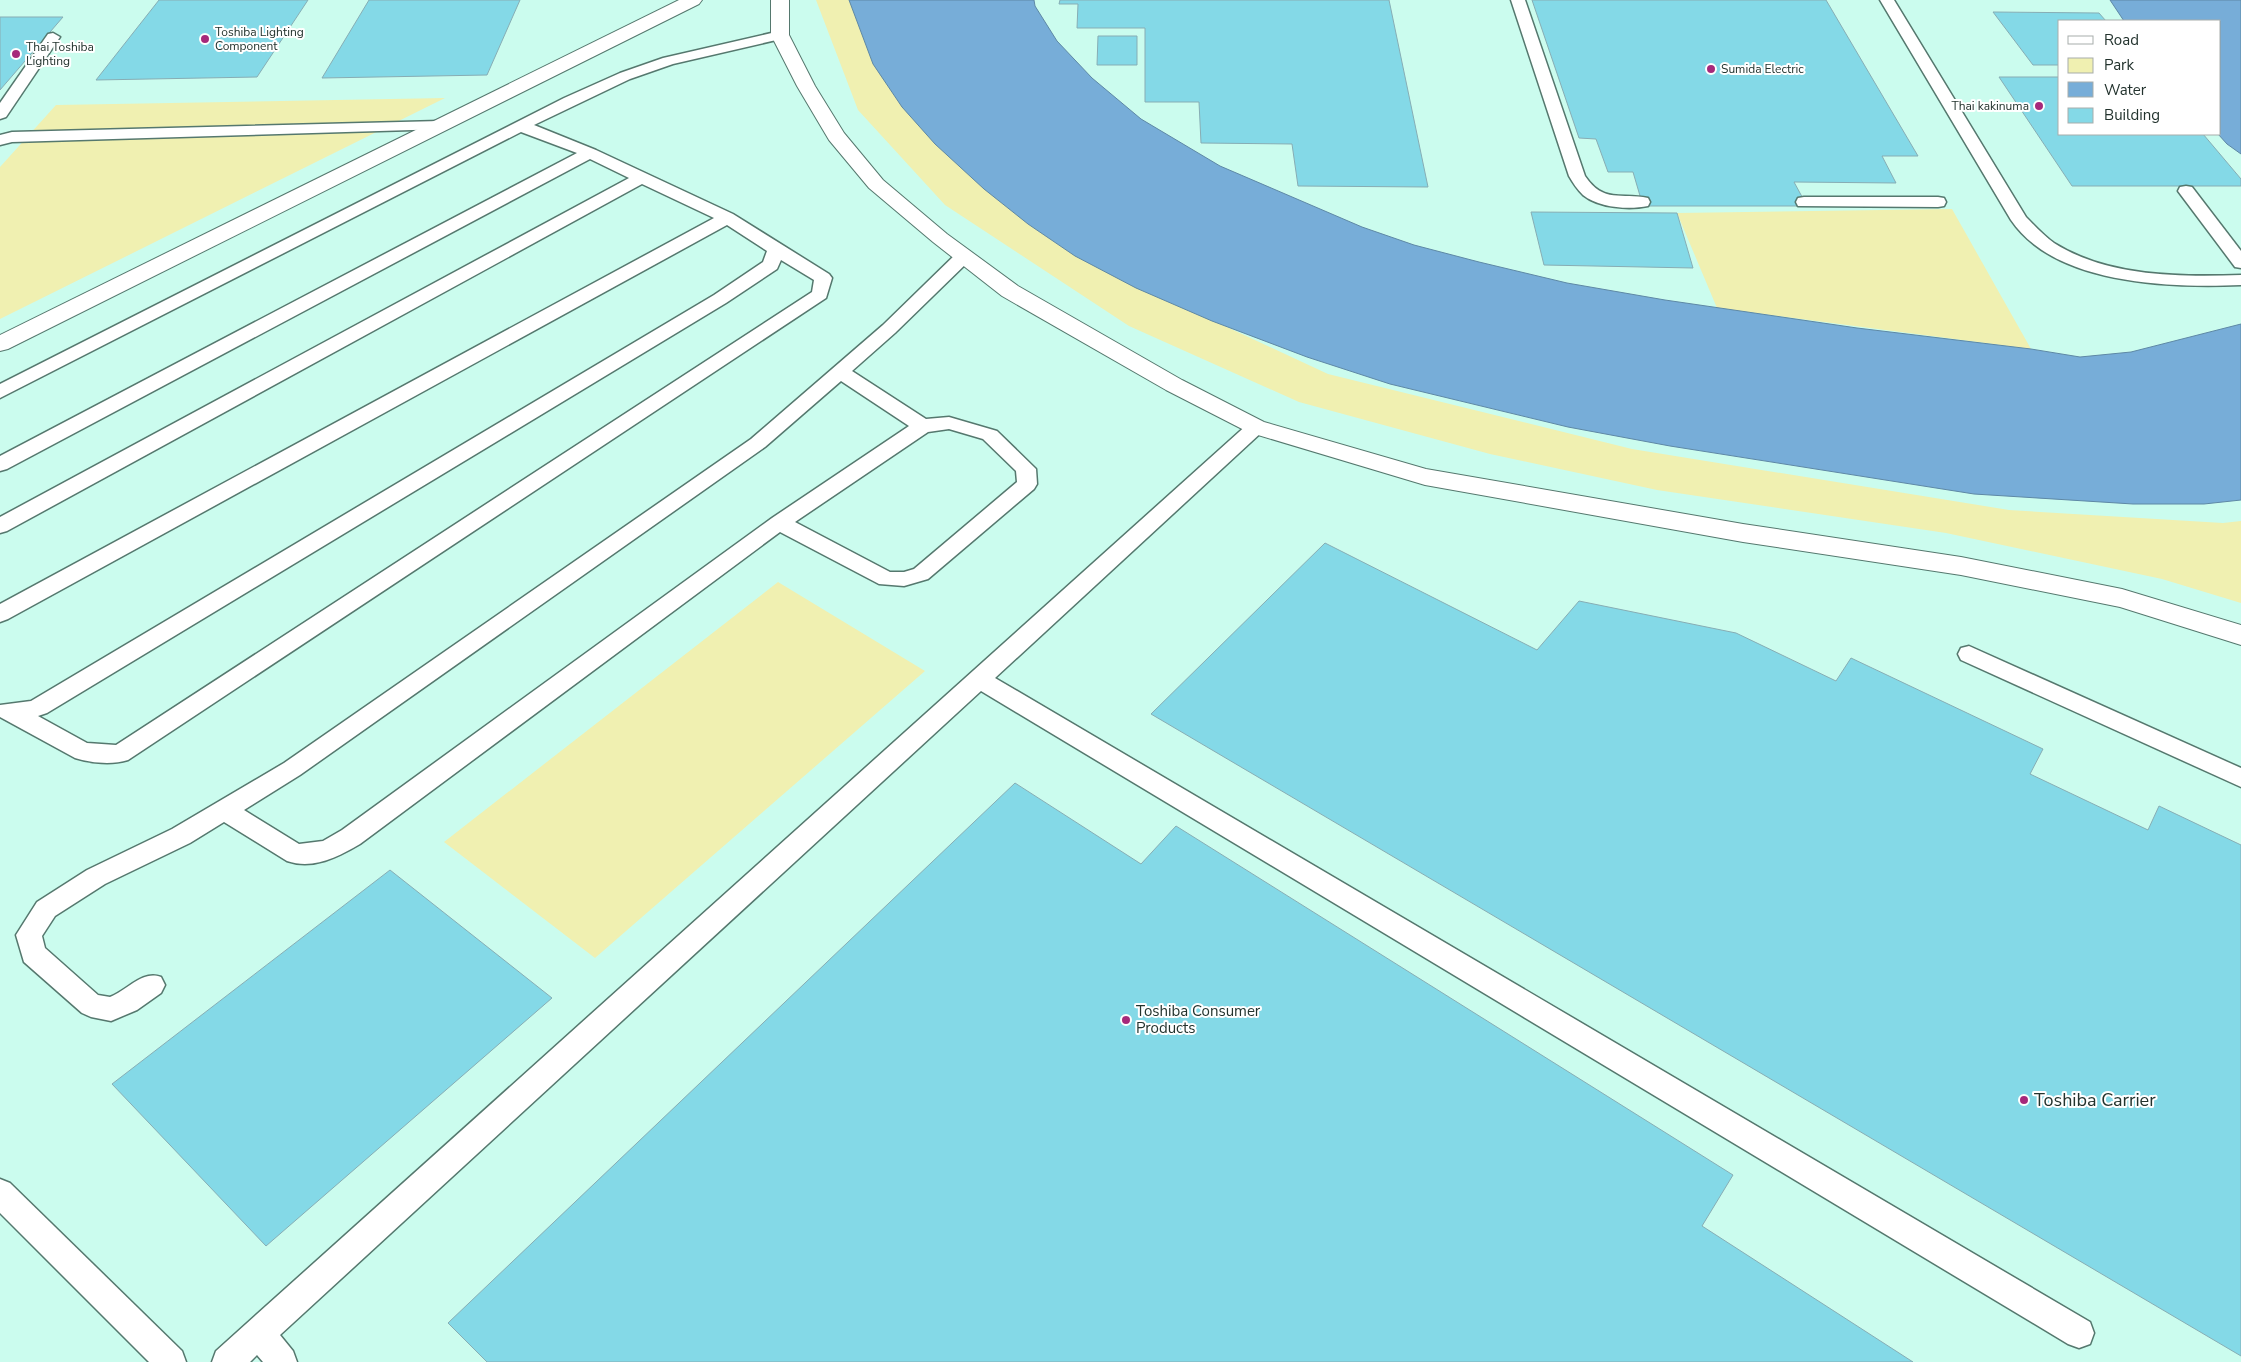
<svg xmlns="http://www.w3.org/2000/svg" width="2241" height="1362" font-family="'Nunito Sans',sans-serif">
  <rect width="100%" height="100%" fill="#f5fdfb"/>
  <path fill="#cbfcee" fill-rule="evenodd" d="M0,0H2241V1362H0ZM2060,21H2220V134H2060Z"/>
  <g fill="#f0f0b1">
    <path d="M816,0H854L1085,261L1328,374L1632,449L2009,510L2223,523L2241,521V603L2162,579L1946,533L1657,490L1490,454L1299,402L1129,326L945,205L858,110Z"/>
    <path d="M445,98L0,319V167L56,105Z"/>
    <path d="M1952,209L2031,349L1717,308L1677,213Z"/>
    <path d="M778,582L925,671L595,958L444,842Z"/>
  </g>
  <g fill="#77add8" stroke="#5e88a5">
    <path d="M849,0H1034L1035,6L1057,41L1092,78L1141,119L1220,166L1362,227L1414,245L1479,262L1567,283L1665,300L1857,328L2031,349L2080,357L2131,352L2241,324V500L2204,504H2133L1974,494L1670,446L1568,427L1390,384L1307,357L1212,321L1136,288L1075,256L1028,224L984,189L935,144L902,107L873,64Z"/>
    <path d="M2110,0H2241V154L2227,144L2218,134H2220V21H2124Z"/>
  </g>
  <g fill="#84d9e7" stroke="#87adb4">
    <path d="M159,0H308L257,77L96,80Z"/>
    <path d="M369,0H520L487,75L322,78Z"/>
    <path d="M1060,0H1389L1428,187L1298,186L1292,144L1201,143L1199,102H1145V28H1077L1078,4H1059Z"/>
    <path d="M1532,0H1826L1918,156H1882L1896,183L1794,182L1807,206H1643L1633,172H1608L1596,139L1579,138Z"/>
    <path d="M1993,12L2099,13L2106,21H2060V65H2033Z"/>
    <path d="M0,17H63L0,90Z"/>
    <path d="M1098,36H1137V65H1097Z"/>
    <path d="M1999,77H2060V134H2203L2241,179V186H2072Z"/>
    <path d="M1531,212L1677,213L1693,268L1544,265Z"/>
    <path d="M1325,543L1537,650L1579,601L1736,633L1836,681L1851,658L2043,749L2030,774L2148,830L2159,806L2241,845V1356L1151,714Z"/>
    <path d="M1015,783L1141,864L1176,826L1733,1175L1702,1226L1913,1362H487L448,1323Z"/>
    <path d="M390,870L552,998L266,1246L112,1084Z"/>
  </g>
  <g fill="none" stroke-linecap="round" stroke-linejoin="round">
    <defs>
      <g id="service">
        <path d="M1511,0H1525L1585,176C1604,204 1621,192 1648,198L1650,202L1648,206C1629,210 1599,208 1583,195C1577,189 1573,183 1569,176Z"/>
        <path d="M1880,0H1894L2026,217C2035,226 2044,236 2054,243C2108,277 2180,277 2241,275V285C2170,288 2055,285 2011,220Z"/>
        <path d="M780,31L787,35L785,38L673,64L630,79L534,125L596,150L733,214L829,274L832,278L826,298L128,760C113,765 90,763 75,758L0,717V705L31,701L714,295L763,262L767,251L727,225L8,619L0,622V604L714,218L642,184L7,531L0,533V517L629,178L590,159L7,469L0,471V456L577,153L521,132L0,398V384L564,98L620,73L663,58ZM781,260L814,280L812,292L116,745L87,743L38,716L47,713L726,303L777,269Z"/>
        <path d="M53,33L60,37L6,117L0,119V103L48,34Z"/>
        <path d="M440,121L446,123L448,126L446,129L12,142L0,145V135L12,132Z"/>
        <path d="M2186,186L2192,187L2241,251V268L2235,267L2178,191L2180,187Z"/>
        <path d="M1804,197H1938L1944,198L1946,202L1944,206L1938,207L1798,206L1796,202L1798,198Z"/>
        <path d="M964,251L970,252L973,256L970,260L895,333L852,371L926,419L949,417L997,431L1036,469L1037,484L1034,489L928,579L904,586L879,584L780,532L360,844C338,857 313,870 287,861L224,822L190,843L105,884L55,916L42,936L45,948L98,995L110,997C128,990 142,970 161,977L165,985L161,993L137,1010L111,1021L91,1017L82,1013L24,962L16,935L37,902L87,870L172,829L284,763L751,439L883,325L958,252ZM841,381L909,426L772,518L342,830L323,841L299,844L244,810L300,775L765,447ZM949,429L983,439L1016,471L1017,482L914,569L904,572H890L795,522L928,432Z"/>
        <path d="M1256,421L1263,423L1266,427L1263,431L995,678L2090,1322L2094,1333L2090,1344L2079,1348L2068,1344L981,691L280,1335L293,1351L297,1362H263L257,1355L250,1362H212L216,1351L1249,423Z"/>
        <path d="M1969,646L2241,768V787L1961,660L1958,654L1961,648Z"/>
        <path d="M0,1179L10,1183L182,1351L186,1362H149L0,1213Z"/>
      </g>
      <g id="minor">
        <path d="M679,0H702L699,4L8,349L0,351V335Z"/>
        <path d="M771,0H789V35L815,86L844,133L883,180L947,234L1018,286L1182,380L1264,422L1426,469L1743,524L1961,557L2122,589L2241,625V645L2120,607L1961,575L1743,542L1425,485L1248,432L1166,390L1002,296L933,242L869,188L829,140L797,86L771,35Z"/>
      </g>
    </defs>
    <use href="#service" stroke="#55786e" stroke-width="3"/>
    <use href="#minor" stroke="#55786e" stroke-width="2"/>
    <use href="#service" fill="#fff" fill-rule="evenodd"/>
    <use href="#minor" fill="#fff" fill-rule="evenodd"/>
  </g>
  <g fill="#a6297b" stroke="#fff" stroke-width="2">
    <circle cx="205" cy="39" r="5"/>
    <circle cx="16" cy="54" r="5"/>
    <circle cx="1711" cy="69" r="5"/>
    <circle cx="2039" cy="106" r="5"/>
    <circle cx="1126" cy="1020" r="5"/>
    <circle cx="2024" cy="1100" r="5"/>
  </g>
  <g text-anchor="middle" stroke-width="4" stroke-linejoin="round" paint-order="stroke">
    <g font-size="12" fill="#23332e" stroke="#fff" text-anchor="start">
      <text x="215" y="36">Toshiba Lighting<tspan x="215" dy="14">Component</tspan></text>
      <text x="26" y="51">Thai Toshiba<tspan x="26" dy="14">Lighting</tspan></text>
      <text x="1721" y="73">Sumida Electric</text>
      <text x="2029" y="110" text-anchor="end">Thai kakinuma</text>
    </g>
    <g font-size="15" fill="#23332e" stroke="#fff" text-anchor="start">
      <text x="1136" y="1016">Toshiba Consumer<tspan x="1136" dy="17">Products</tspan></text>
    </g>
    <g font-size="18" fill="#23332e" stroke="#fff" text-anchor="start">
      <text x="2034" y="1106">Toshiba Carrier</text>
    </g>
  </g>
  <rect x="2058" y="20" width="162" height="115" fill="#ffffff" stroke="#a7adab"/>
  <rect x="2068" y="36" width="25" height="8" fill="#ffffff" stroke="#a7adab"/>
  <text x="2104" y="45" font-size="15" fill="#23332e">Road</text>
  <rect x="2068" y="58" width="25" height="15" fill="#f0f0b1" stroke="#a7adab"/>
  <text x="2104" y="70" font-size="15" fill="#23332e">Park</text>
  <rect x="2068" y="82" width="25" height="15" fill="#77add8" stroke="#a7adab"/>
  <text x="2104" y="95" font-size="15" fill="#23332e">Water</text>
  <rect x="2068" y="108" width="25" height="15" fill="#84d9e7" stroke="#a7adab"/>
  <text x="2104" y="120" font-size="15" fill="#23332e">Building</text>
</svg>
